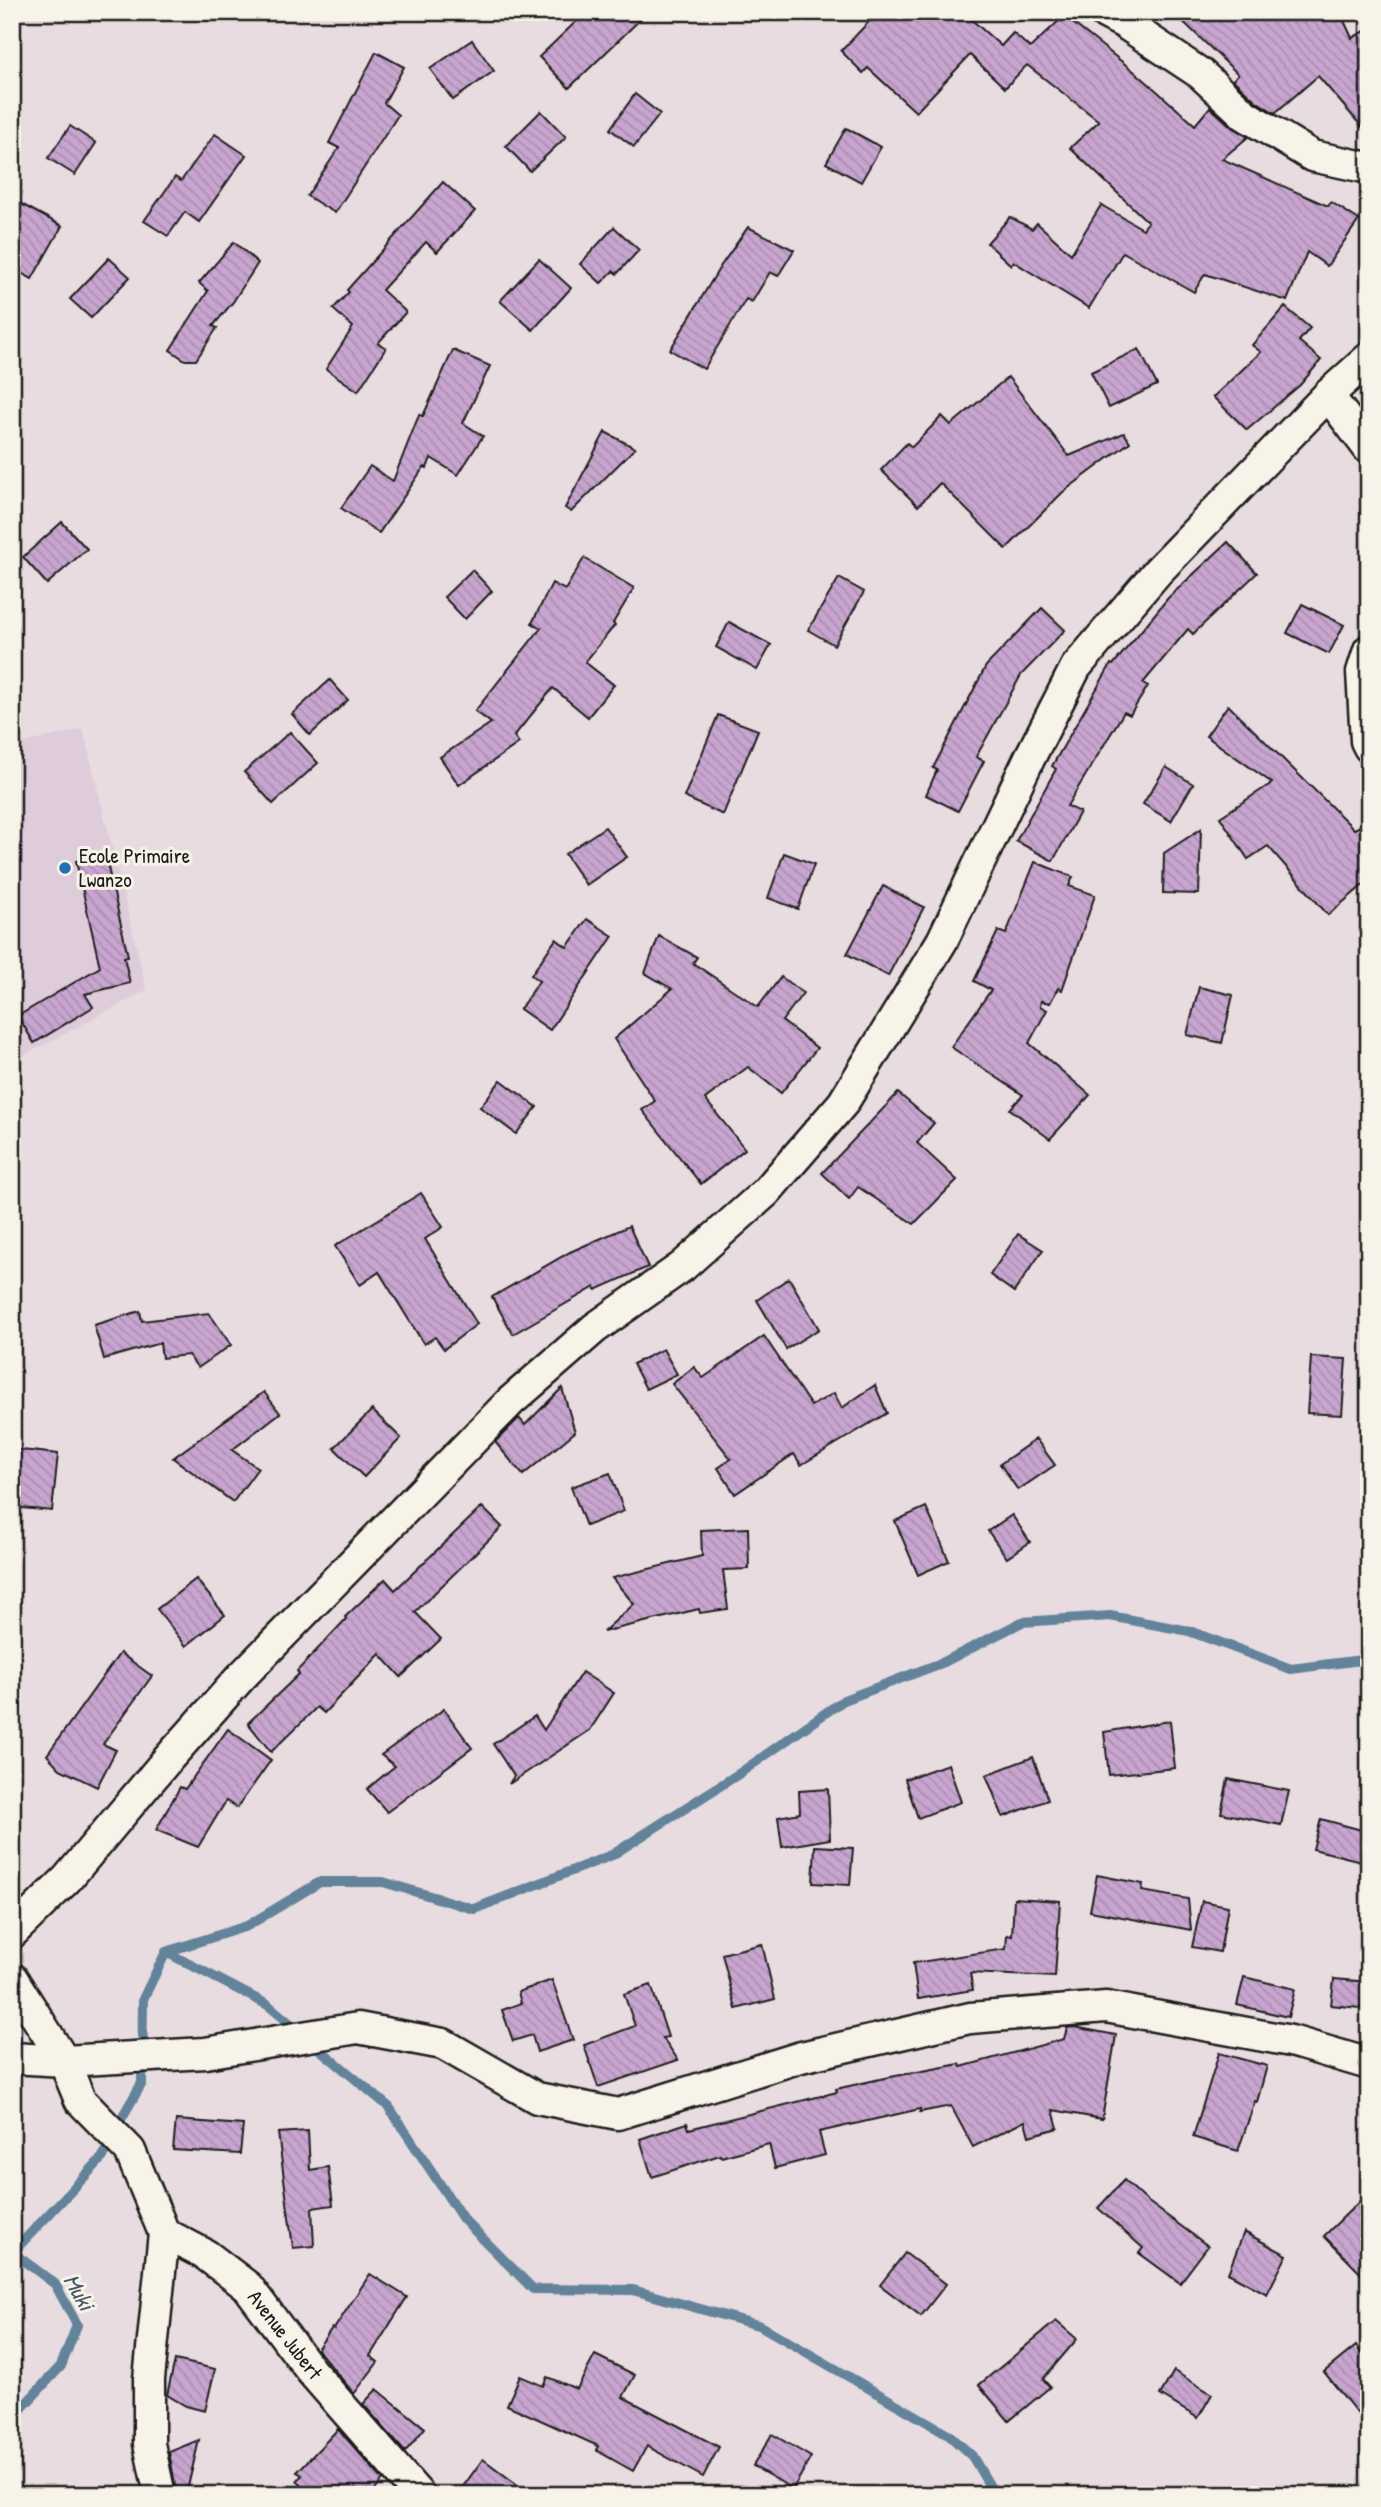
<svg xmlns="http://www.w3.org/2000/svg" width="1381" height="2507" font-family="'Patrick Hand',sans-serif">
  <defs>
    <pattern id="building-back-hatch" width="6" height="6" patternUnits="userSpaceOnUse" patternTransform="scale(1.75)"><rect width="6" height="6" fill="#c8a5cf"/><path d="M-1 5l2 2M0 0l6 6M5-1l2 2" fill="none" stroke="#ab8db1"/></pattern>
  </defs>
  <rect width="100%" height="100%" fill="#e9dce0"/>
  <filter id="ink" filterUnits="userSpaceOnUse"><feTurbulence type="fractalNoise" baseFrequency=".0143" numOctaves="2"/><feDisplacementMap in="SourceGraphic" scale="14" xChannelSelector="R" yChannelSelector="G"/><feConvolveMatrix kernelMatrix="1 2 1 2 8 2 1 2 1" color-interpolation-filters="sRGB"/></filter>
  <g filter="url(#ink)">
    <path fill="#dfccdb" d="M83,729L147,990L12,1062V746Z"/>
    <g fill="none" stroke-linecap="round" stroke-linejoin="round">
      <g stroke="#63839b" stroke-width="10">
        <path d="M166,1952L268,2005L299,2031"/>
        <path d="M311,2042L389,2107L463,2219L533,2289L633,2290L761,2326L948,2434L972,2456L995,2495"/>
        <path d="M12,2252L55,2284L77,2325L61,2366L20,2410L12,2434"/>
        <path d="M13,2252L103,2157L113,2133L142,2083L143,1999L166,1952L247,1926L320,1882H383L474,1909L612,1855L740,1773L844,1700L944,1662L1022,1622L1110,1616L1189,1631L1291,1669L1369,1659"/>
      </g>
    </g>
    <g fill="url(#building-back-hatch)" stroke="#1c1c1c" stroke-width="2">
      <path d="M586,12H648L569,88L539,57Z"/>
      <path d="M878,12H963L1001,46L1013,33L1030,48L1064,16L1140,76L1195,125L1210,107L1233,128L1248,137L1222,159L1328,206L1331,202L1359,220L1327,266L1307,252L1287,301L1205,274L1194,292L1123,252L1089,308L1014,262L1011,265L987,243L1010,217L1032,229L1037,223L1071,254L1101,205L1143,229L1148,222L1070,148L1099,121L1027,65L1005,88L970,55L916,112L868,68L863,73L841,51Z"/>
      <path d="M1173,12H1340L1352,38L1369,29V135L1318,76L1275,113L1256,101L1233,80L1238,74Z"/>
      <path d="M472,40L494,71L453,100L430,69Z"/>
      <path d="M376,52L404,67L384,103L398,115L335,213L307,196L339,148L329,143Z"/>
      <path d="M635,94L660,114L634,147L610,129Z"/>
      <path d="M541,111L566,137L530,171L506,146Z"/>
      <path d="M70,126L96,143L75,175L48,158Z"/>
      <path d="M846,128L881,147L861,182L826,163Z"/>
      <path d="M215,134L246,155L199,222L185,212L168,236L144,221L175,177L181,181Z"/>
      <path d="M443,182L475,211L437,252L426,242L382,290L406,312L378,343L386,348L358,391L326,369L353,327L333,309L349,292L347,290Z"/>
      <path d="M12,199L62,226L32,279L12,268Z"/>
      <path d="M614,227L639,250L617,274L613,271L601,283L580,264Z"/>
      <path d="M748,227L794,250L778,276L770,272L752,302L746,299L704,369L670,350L720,267Z"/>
      <path d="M234,242L258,263L233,302L213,326L217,328L196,360H185L170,350L208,291L199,283Z"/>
      <path d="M109,258L130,277L91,318L70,299Z"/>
      <path d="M539,259L571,288L533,330L500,301Z"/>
      <path d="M1285,307L1310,328L1299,341L1321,360L1300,385L1247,430L1213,397L1261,352L1252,345Z"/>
      <path d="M1139,349L1157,385L1109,408L1091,372Z"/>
      <path d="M453,350L490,366L463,423L483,436L458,475L431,458L427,468L424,467L379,533L341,508L370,466L393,481L419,415L423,416Z"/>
      <path d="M1008,377L1069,456L1124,433L1130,442L1063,492L1006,549L940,483L918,506L881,470L907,443L912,447L942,416L951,425Z"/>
      <path d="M605,432L635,448L571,512L565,508Z"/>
      <path d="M62,522L87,549L47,584L23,557Z"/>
      <path d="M1228,542L1257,573L1193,634L1188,629L1143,683L1148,686L1130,715L1124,712L1067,806L1080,812L1053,861L1016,841L1056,769L1052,766L1111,664L1113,665L1168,598Z"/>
      <path d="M584,558L634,588L613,623L615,625L585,662L614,685L588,717L553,688L514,736L519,743L459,785L440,757L491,723L475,711L541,628L532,623L552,583L565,590Z"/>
      <path d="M472,570L492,591L465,619L444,597Z"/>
      <path d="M839,578L864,592L834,645L808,630Z"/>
      <path d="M1302,604L1344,625L1329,654L1287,633Z"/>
      <path d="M1042,608L1065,630L1021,675L976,757L984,761L958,811L926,795L937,770L933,768L986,666Z"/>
      <path d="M729,622L771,645L757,670L716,647Z"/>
      <path d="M330,680L348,700L310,735L292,714Z"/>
      <path d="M1228,705L1354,829L1369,822V880L1328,915L1268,846L1248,859L1220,817L1272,783L1206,736Z"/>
      <path d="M718,715L758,730L723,815L684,797Z"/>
      <path d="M290,732L318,763L273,804L244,772Z"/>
      <path d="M1166,767L1193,784L1171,821L1143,804Z"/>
      <path d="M605,827L627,857L586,885L565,854Z"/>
      <path d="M1201,829L1199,894L1163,893L1164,853Z"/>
      <path d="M784,853L814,864L798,909L768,898Z"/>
      <path d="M105,854L128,956L124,957L130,983L85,994L93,1007L34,1043L18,1016L100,967L76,861Z"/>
      <path d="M1035,862L1073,877L1069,886L1095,895L1062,990L1058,988L1050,1003L1041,1001L1040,1006L1047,1010L1029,1043L1090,1095L1050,1139L1010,1109L1023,1095L951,1047L991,990L974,981L998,931L1006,934Z"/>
      <path d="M883,886L924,907L888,976L847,954Z"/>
      <path d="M587,919L613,936L550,1030L520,1009L539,981L531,975L556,939L567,947Z"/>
      <path d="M659,936L697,957L693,963L758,1007L781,977L803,993L782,1021L817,1048L781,1093L748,1067L705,1099L745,1149L701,1184L642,1110L655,1101L614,1039L672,989L645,973Z"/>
      <path d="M1199,987L1233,995L1222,1043L1187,1035Z"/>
      <path d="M501,1080L537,1107L516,1134L480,1107Z"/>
      <path d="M898,1093L934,1123L917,1143L957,1180L914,1224L858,1187L849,1199L822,1173Z"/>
      <path d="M421,1193L443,1227L425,1239L477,1324L444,1349L435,1337L424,1344L379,1272L360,1285L335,1246Z"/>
      <path d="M629,1226L648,1267L596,1290L595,1287L513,1334L492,1297L570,1252Z"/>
      <path d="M1018,1234L1043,1250L1014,1292L990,1275Z"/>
      <path d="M789,1278L819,1329L786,1349L757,1300Z"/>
      <path d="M140,1311L142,1321L209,1313L231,1345L198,1368L188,1355L162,1358L160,1343L104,1359L94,1325Z"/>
      <path d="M764,1336L811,1406L834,1393L842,1408L875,1385L887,1413L801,1465L794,1454L735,1494L718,1468L731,1459L672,1384L694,1367L703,1378Z"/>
      <path d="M663,1349L677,1374L646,1389L633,1364Z"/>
      <path d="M1311,1357L1346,1359L1342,1415L1307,1413Z"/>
      <path d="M562,1388L575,1432L523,1475L495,1442L519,1418L525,1425Z"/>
      <path d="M264,1392L280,1413L232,1450L258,1468L233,1502L173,1458Z"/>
      <path d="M372,1410L401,1438L364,1477L334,1448Z"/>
      <path d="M1036,1439L1055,1465L1018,1490L1000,1464Z"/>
      <path d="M12,1449L58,1454L52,1511L12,1507Z"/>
      <path d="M610,1473L624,1511L586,1526L571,1487Z"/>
      <path d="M482,1507L502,1527L415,1612L441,1639L401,1677L380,1654L324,1713L317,1707L271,1752L248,1723L299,1674L297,1671L346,1619L345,1617L385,1579L395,1590Z"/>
      <path d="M926,1507L949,1561L918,1575L895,1521Z"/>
      <path d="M1012,1515L1030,1542L1007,1558L988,1531Z"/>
      <path d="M748,1528L749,1569L723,1570L728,1609L700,1613L699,1609L603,1632L634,1604L612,1578L702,1556L701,1530Z"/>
      <path d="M196,1579L225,1615L186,1646L157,1609Z"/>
      <path d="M120,1653L152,1676L103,1744L116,1750L97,1787L60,1769L47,1755Z"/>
      <path d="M582,1672L614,1693L590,1730L509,1784L514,1776L493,1744L535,1716L544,1730Z"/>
      <path d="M444,1709L472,1748L387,1812L367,1789L395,1766L381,1755Z"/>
      <path d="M1170,1721L1175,1768L1109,1775L1104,1732Z"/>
      <path d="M228,1729L271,1760L237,1808L226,1801L198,1847L156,1830L180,1787L185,1789Z"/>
      <path d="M1033,1757L1048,1800L1003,1817L986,1775Z"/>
      <path d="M948,1764L961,1802L918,1818L905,1779Z"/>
      <path d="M1228,1779L1289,1791L1281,1825L1221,1813Z"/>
      <path d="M828,1789L830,1839L782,1847L778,1817L800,1813L799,1791Z"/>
      <path d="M1321,1819L1369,1832V1863L1313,1849Z"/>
      <path d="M815,1846L853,1848L850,1885L813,1883Z"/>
      <path d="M1097,1875L1143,1884L1142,1891L1188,1899L1191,1930L1090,1911Z"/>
      <path d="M1014,1898L1060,1901L1055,1977L970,1973L973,1990L918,1999L913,1963L1006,1949L1007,1935L1012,1936Z"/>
      <path d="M1202,1901L1228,1906L1220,1952L1192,1947Z"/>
      <path d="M762,1944L775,1999L736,2009L722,1954Z"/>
      <path d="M1244,1977L1295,1989L1288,2017L1237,2005Z"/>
      <path d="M1334,1979L1369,1982V2009L1331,2005Z"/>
      <path d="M552,1980L573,2040L537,2052L532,2035L513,2041L502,2010L521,2003L518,1992Z"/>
      <path d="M651,1985L668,2037L663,2038L678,2060L598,2087L584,2045L635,2026L624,1994Z"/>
      <path d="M1074,2027L1116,2035L1102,2119L1053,2110L1058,2128L1029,2136L1025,2121L973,2147L951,2106L920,2112V2109L819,2132L825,2155L775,2168L769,2144L721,2157L720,2155L652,2177L640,2139L687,2123L689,2129L837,2092L836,2089L880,2079L960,2064L961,2067L1064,2039L1067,2028Z"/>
      <path d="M1219,2053L1267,2066L1257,2102L1255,2101L1238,2151L1193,2137Z"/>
      <path d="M176,2120L243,2125L240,2154L173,2150Z"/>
      <path d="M308,2131L310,2170L328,2167L333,2205L312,2208L314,2246L293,2248L278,2133Z"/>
      <path d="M1124,2180L1147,2201L1208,2246L1180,2283L1139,2253L1143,2248L1098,2208Z"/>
      <path d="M1369,2192V2282L1324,2236Z"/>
      <path d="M1244,2232L1287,2255L1267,2294L1228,2273Z"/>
      <path d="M905,2253L946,2284L921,2316L880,2285Z"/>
      <path d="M370,2274L407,2297L370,2356L378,2362L354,2394L317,2349L332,2328L334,2329Z"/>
      <path d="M1056,2321L1077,2339L1043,2379L1050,2387L1009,2421L979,2385Z"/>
      <path d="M1356,2346L1369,2363V2428L1324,2372Z"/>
      <path d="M595,2355L635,2375L623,2397L719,2447L703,2477L647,2446L633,2471L596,2450L598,2446L507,2405L520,2376L543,2386L547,2377L577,2389Z"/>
      <path d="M175,2360L215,2369L205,2411L186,2406L167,2395Z"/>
      <path d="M1174,2371L1212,2394L1198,2418L1160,2395Z"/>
      <path d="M377,2389L425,2428L405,2452L363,2404Z"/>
      <path d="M338,2429L383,2480L371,2495H311L297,2481L302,2475L297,2472Z"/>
      <path d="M772,2434L811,2457L793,2489L753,2466Z"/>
      <path d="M199,2440L186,2495H177L169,2452Z"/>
      <path d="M483,2459L531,2495H457Z"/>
    </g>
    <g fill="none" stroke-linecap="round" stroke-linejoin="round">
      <defs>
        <g id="minor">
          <path d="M1103,12L1124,23L1201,74L1245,115L1312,156L1369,168"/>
          <path d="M1328,395L1369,449"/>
          <path d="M1369,650L1362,672L1366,741L1369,747"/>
          <path d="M12,1933L67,1879L167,1760L241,1677L511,1401L595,1328L683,1266L766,1192L843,1103L942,941L1030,757L1076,667L1158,571L1328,395L1369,358"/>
          <path d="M12,1978L64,2061L80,2100L130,2151L164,2233L206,2255L248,2287L311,2371L419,2495"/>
          <path d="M12,2058L64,2061L205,2053L358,2028L443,2044L537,2098L618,2114L801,2057L970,2018L1106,2007L1291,2041L1369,2064"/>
          <path d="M160,2495L149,2444V2379L164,2233"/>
        </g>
      </defs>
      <use href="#minor" stroke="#1c1c1c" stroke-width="35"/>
      <use href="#minor" stroke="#f7f3e8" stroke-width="30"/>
    </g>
  </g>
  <circle fill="#1f6fb2" stroke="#f7f3e8" stroke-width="2.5" cx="65" cy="868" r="7"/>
  <g text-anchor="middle" stroke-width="6" stroke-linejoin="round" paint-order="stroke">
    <g font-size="21" fill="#1c1c1c" stroke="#f7f3e8" text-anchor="start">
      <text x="79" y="863">Ecole Primaire<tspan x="79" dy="24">Lwanzo</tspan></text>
    </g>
    <g font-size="21" fill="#1c1c1c" stroke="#f7f3e8">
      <text transform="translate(285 2335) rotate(52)" y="7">Avenue Jubert</text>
    </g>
    <g font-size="23" font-style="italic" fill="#455866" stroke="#f7f3e8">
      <text transform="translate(79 2292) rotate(60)" y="8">Muki</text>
    </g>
  </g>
  <rect width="1381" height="2507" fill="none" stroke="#f7f3e8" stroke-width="42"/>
  <rect x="21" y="21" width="1339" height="2465" fill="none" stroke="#1c1c1c" stroke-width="2.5" filter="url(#ink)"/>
</svg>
